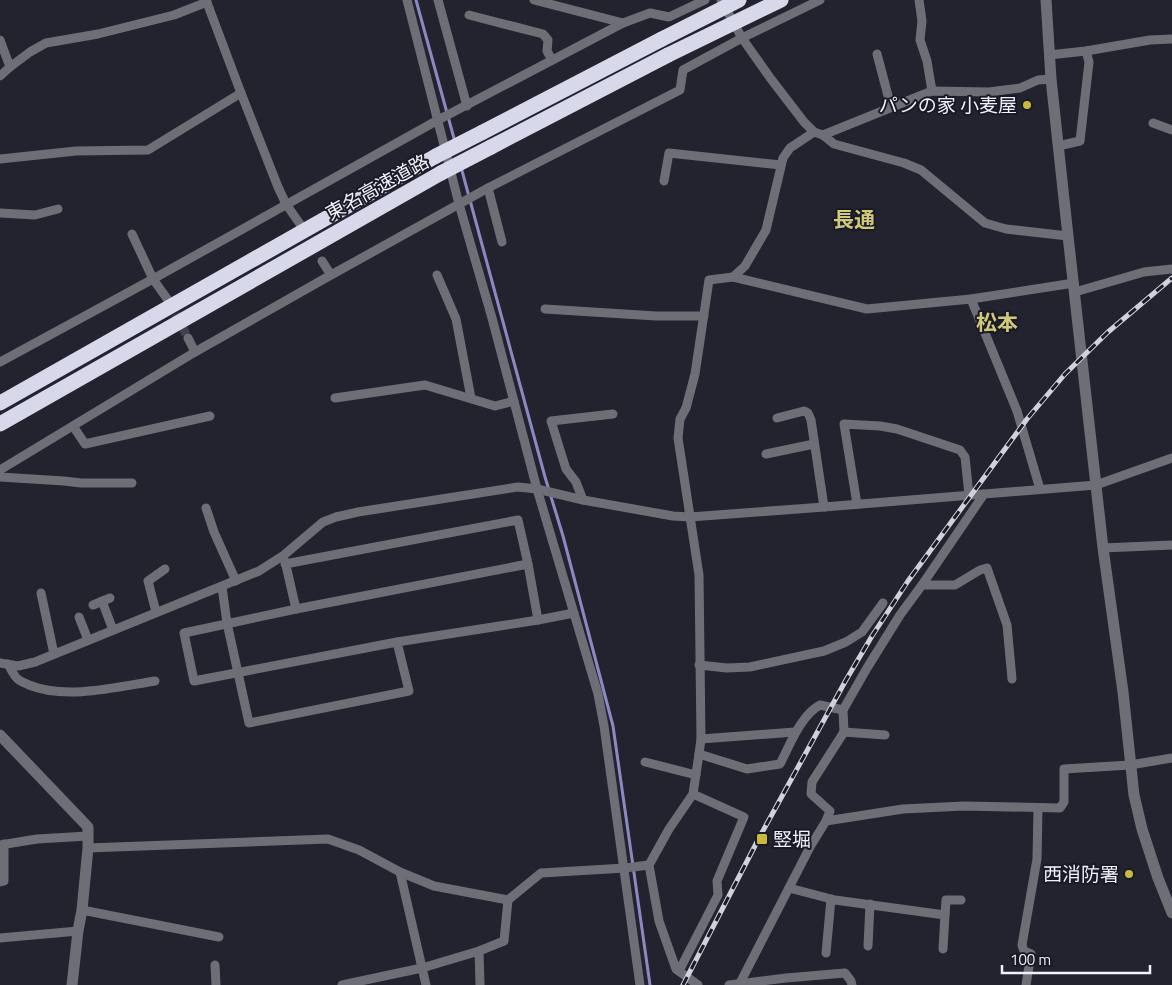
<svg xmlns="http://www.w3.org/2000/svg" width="1172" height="985" font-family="'Titillium Web','Noto Sans JP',sans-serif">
  <rect width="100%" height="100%" fill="#232330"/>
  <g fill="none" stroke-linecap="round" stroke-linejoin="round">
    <g stroke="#8b89c1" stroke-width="3">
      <path d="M416,0L455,142"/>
      <path d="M461,167L545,477L563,536L613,726L650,985"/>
    </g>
    <path stroke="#42424e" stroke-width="9" stroke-dasharray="9 4.5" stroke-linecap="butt" d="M170,302L188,338"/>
    <g stroke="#6e6f76" stroke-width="9">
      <path d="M206,0L241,93L278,187L286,204L300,224"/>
      <path d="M407,0L459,204L492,318L537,489L598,694L604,726L640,985"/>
      <path d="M438,0L467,106"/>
      <path d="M534,0L623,23"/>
      <path d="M721,0L742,38L771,79L804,122L814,132L823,135L834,144L904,163L921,170L985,223L1006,229L1068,236"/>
      <path d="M919,0L922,21L920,40L927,61L932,91"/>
      <path d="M469,15L543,34L548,40L547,51L552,60"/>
      <path d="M0,40L10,67L0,76"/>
      <path d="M877,54L891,107"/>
      <path d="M1049,55L1086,51L1150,40L1172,39"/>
      <path d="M10,67L30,52L46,43L98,34L174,15L207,2"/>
      <path d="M1153,123L1172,130"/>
      <path d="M823,135L932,91L989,92L1020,88L1038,80L1051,79"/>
      <path d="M1058,146L1080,141L1089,62L1086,51"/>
      <path d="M0,159L76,151L148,150L241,93"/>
      <path d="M664,181L669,153L781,165"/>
      <path d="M488,188L502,242"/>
      <path d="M0,213L35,215L58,209"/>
      <path d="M132,234L153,279L168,300"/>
      <path d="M322,261L331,275"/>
      <path d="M437,275L456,319L471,398"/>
      <path d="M733,277L867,309L971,299L1074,283"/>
      <path d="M1075,292L1144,272L1172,269"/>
      <path d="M971,299L1017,411L1040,489"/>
      <path d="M545,309L656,316H704"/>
      <path d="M188,338L195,352"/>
      <path d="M0,362L153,279L438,120L623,23L650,13L669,17L705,0"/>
      <path d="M335,398L425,385L495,406L514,401"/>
      <path d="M777,418L804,411L808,413L811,420L824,507"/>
      <path d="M73,426L85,444L210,416"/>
      <path d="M766,454L814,444"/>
      <path d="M0,470L195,352L331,275L488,188L680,90L683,70L742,38L820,0"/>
      <path d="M0,477L64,481L81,483H132"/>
      <path d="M583,500L576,482L566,469L551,421L613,414"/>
      <path d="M857,504L844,424L880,426L897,429L960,450L965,457L969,495"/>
      <path d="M206,508L214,532L236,581"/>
      <path d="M1103,548L1172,545"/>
      <path d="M285,561L296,609"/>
      <path d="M285,564L518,520L528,564L538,620"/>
      <path d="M528,564L296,609L184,633L194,681L397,642L538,620L574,613"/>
      <path d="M922,585H955L980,570L987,568L1007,625L1012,679"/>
      <path d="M222,587L227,623L249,723L409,691L397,642"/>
      <path d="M41,593L54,654"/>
      <path d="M102,601L113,630"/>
      <path d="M93,605L110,598"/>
      <path d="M156,612L148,581L165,569"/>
      <path d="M79,617L88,640"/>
      <path d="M0,663L18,666L35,662L259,571L284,555L323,522L336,517L358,512L518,487L537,489L583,500L673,516L690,517L824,507L1096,485L1172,458"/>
      <path d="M8,664C11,669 14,677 19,680C21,682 26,683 29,685C66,700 117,687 155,681"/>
      <path d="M699,665L727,668L750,667L824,651L846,642L862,632L883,603"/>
      <path d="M844,732L843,710L867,668L900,615L922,585L984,494"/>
      <path d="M701,739L795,732"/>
      <path d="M699,754L747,769L780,764C790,745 800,716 820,705L843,710"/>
      <path d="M645,762L696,775"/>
      <path d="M826,821L903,809L964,806L1060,808L1064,802V769L1130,765L1172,758"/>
      <path d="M0,845L37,839L88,836"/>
      <path d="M88,848L328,839L359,850L400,872L434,886L508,900L541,873L625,868L649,865"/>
      <path d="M400,872L426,985"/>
      <path d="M0,882L4,881V844"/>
      <path d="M789,888L835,900L945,915L943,949"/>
      <path d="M82,910L219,937"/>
      <path d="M945,915L946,900H961"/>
      <path d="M0,938L78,931"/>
      <path d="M868,946L870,904"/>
      <path d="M479,951L480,985"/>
      <path d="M826,953L831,899"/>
      <path d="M215,965L216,985"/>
      <path d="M679,971L718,895L717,881L744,817L693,794"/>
      <path d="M740,983L810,847L826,821L830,811L811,794L812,782L844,732L885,735"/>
      <path d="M342,985L422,968L479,951L504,941L508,900"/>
      <path d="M698,985L676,969L659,921L649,865L669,829L693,794L699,754L701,739L699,575L678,438L680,419L686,408L695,374L709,280L733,277L745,266L766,230L783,158L790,148L814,132"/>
      <path d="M729,985L786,978L845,973L851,981L852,985"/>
      <path d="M1026,985L1031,954L1024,951L1022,945L1037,859L1038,808"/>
    </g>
    <g stroke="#6e6f76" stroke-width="11">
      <path d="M1046,0L1051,79L1068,236L1103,548L1123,692L1134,795L1142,829L1158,878L1172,913"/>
      <path d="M0,735L88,827V848L82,910L78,931L72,985"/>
    </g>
    <g stroke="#d7d8e9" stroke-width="15">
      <path d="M483,132L662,39"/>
      <path d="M491,147L668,55"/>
      <path d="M0,403L436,156"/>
      <path d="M0,424C148,341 294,256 441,173"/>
    </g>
    <defs>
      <path id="rail" d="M683,985L759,838L846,680L872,636L908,581L1027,419L1065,374L1108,332L1172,278"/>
    </defs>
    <use href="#rail" stroke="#d0d1da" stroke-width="5"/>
    <use href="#rail" stroke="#191a26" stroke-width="3" stroke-dasharray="9" stroke-linecap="butt"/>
    <g stroke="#d7d8e9" stroke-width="15">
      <path d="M662,39L739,0"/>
      <path d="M668,55L781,0"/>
      <path d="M436,156L483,132"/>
      <path d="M441,173L491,147"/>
    </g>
  </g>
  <g fill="#c8bb3b" stroke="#191a26" stroke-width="2">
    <circle cx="1027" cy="105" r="5"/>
    <rect x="756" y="833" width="12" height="12" rx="2.5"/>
    <circle cx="1129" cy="874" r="5"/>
  </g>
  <g text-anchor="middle" stroke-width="4" stroke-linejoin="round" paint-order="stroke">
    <g font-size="19" fill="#f0f1fa" stroke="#191a26" text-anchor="end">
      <text x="1017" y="112">パンの家 小麦屋</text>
      <text x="773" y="846" text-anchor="start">竪堀</text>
      <text x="1119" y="881">西消防署</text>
    </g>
    <g font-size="19" fill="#f0f1fa" stroke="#191a26">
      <text transform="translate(377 187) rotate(-29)" y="7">東名高速道路</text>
    </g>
    <g font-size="21" font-weight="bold" fill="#d1c97a" stroke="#191a26">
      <text x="854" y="227">長通</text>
      <text x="997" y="330">松本</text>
    </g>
  </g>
  <path d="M1002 965v8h148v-8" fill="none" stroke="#f0f1fa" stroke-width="2.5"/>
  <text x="1010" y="965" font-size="15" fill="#f0f1fa" stroke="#191a26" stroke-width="4" paint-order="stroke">100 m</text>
</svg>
